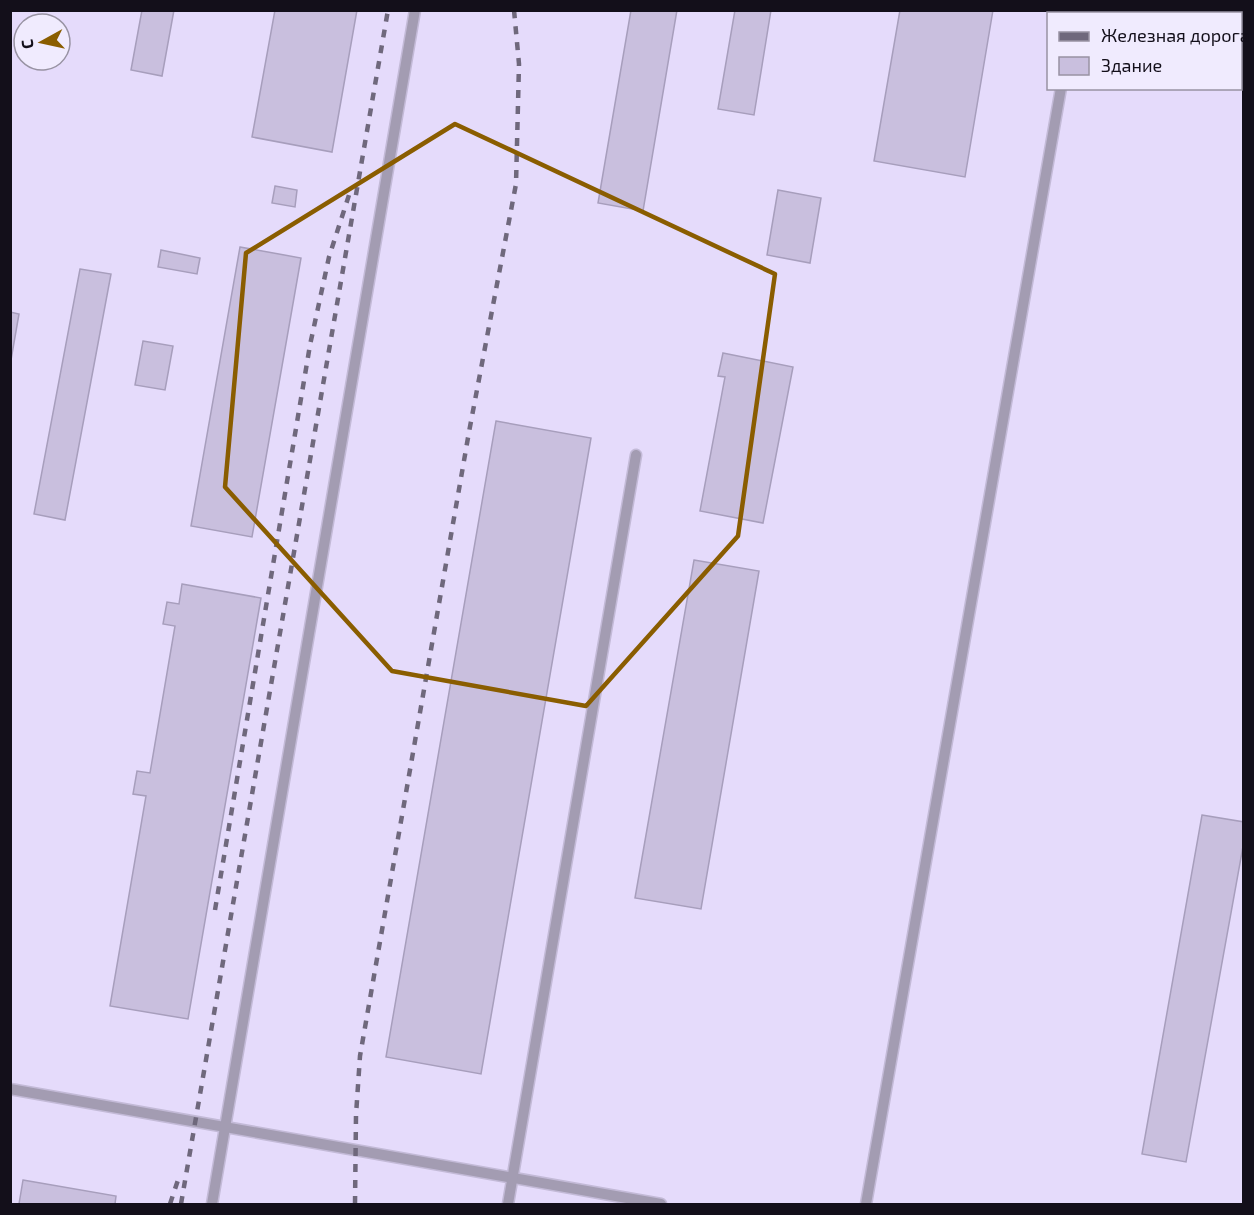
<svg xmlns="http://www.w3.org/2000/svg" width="1254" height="1215" font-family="'Exo 2',sans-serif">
  <rect width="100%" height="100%" fill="#e5dbfb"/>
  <g fill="#c9bfde" stroke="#a79ebc" stroke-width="1.5">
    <path d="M142,10H174L162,76L131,70Z"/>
    <path d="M275,10H357L332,152L252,137Z"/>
    <path d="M631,10H677L643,211L598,203Z"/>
    <path d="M735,10H771L754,115L718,109Z"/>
    <path d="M900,10H993L965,177L874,161Z"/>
    <path d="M275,186L297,190L295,207L272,203Z"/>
    <path d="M778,190L821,198L810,263L767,255Z"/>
    <path d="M240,247L301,258L252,537L191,526Z"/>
    <path d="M161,250L200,258L197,274L158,267Z"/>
    <path d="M80,269L111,274L65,520L34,514Z"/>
    <path d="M10,312L19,314L11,360H10Z"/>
    <path d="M143,341L173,346L165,390L135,385Z"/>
    <path d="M723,353L793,367L763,523L700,511L725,377L718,376Z"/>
    <path d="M496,421L591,438L481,1074L386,1057Z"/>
    <path d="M694,560L759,571L701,909L635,898Z"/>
    <path d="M182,584L261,598L188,1019L110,1006L146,796L133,794L137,771L150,773L175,626L163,624L167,602L179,604Z"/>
    <path d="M1202,815L1244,822V841L1186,1162L1142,1154Z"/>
    <path d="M23,1180L116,1196L115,1204H19Z"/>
  </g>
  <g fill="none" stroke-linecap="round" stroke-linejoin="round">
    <defs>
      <g id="lane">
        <path d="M1074,14V10"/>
        <path d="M10,1089L661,1204"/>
        <path d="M212,1204L415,10"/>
        <path d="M508,1204L636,455"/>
        <path d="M866,1204L1061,88"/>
      </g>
    </defs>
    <use href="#lane" stroke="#c3bad7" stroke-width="13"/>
    <use href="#lane" stroke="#a39cb2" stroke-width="10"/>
    <g stroke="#6f687c" stroke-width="4.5" stroke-dasharray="8 8" stroke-linecap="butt">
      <path d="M215,910L310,345L329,257L349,195"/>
      <path d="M170,1204L178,1180"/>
      <path d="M181,1204L388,10"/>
      <path d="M355,1204L356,1115L360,1056L469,432L516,184L519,64L514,10"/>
    </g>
  </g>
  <path fill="none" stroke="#8a5d00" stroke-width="4.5" stroke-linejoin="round" d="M455,124L775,274L738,536L586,706L392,671L225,487L246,253Z"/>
  <rect width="1254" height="1215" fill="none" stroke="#130f1a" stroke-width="24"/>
  <rect x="1047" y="12" width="195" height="78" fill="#f0ebfe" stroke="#9893a3" stroke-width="1.5"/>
  <rect x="1059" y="32" width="30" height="9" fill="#6f687c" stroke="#9893a3" stroke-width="1.5"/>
  <text x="1101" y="42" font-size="18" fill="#130f1a">Железная дорога</text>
  <rect x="1059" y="57" width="30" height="18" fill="#c9bfde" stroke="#9893a3" stroke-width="1.5"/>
  <text x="1101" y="72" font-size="18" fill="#130f1a">Здание</text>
  <g transform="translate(42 42) rotate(262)"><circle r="28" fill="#f0ebfe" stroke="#9893a3" stroke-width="1.5"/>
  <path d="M0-4.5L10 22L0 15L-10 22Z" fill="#8a5d00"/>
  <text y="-9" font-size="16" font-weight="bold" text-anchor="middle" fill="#130f1a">С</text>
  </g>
</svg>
